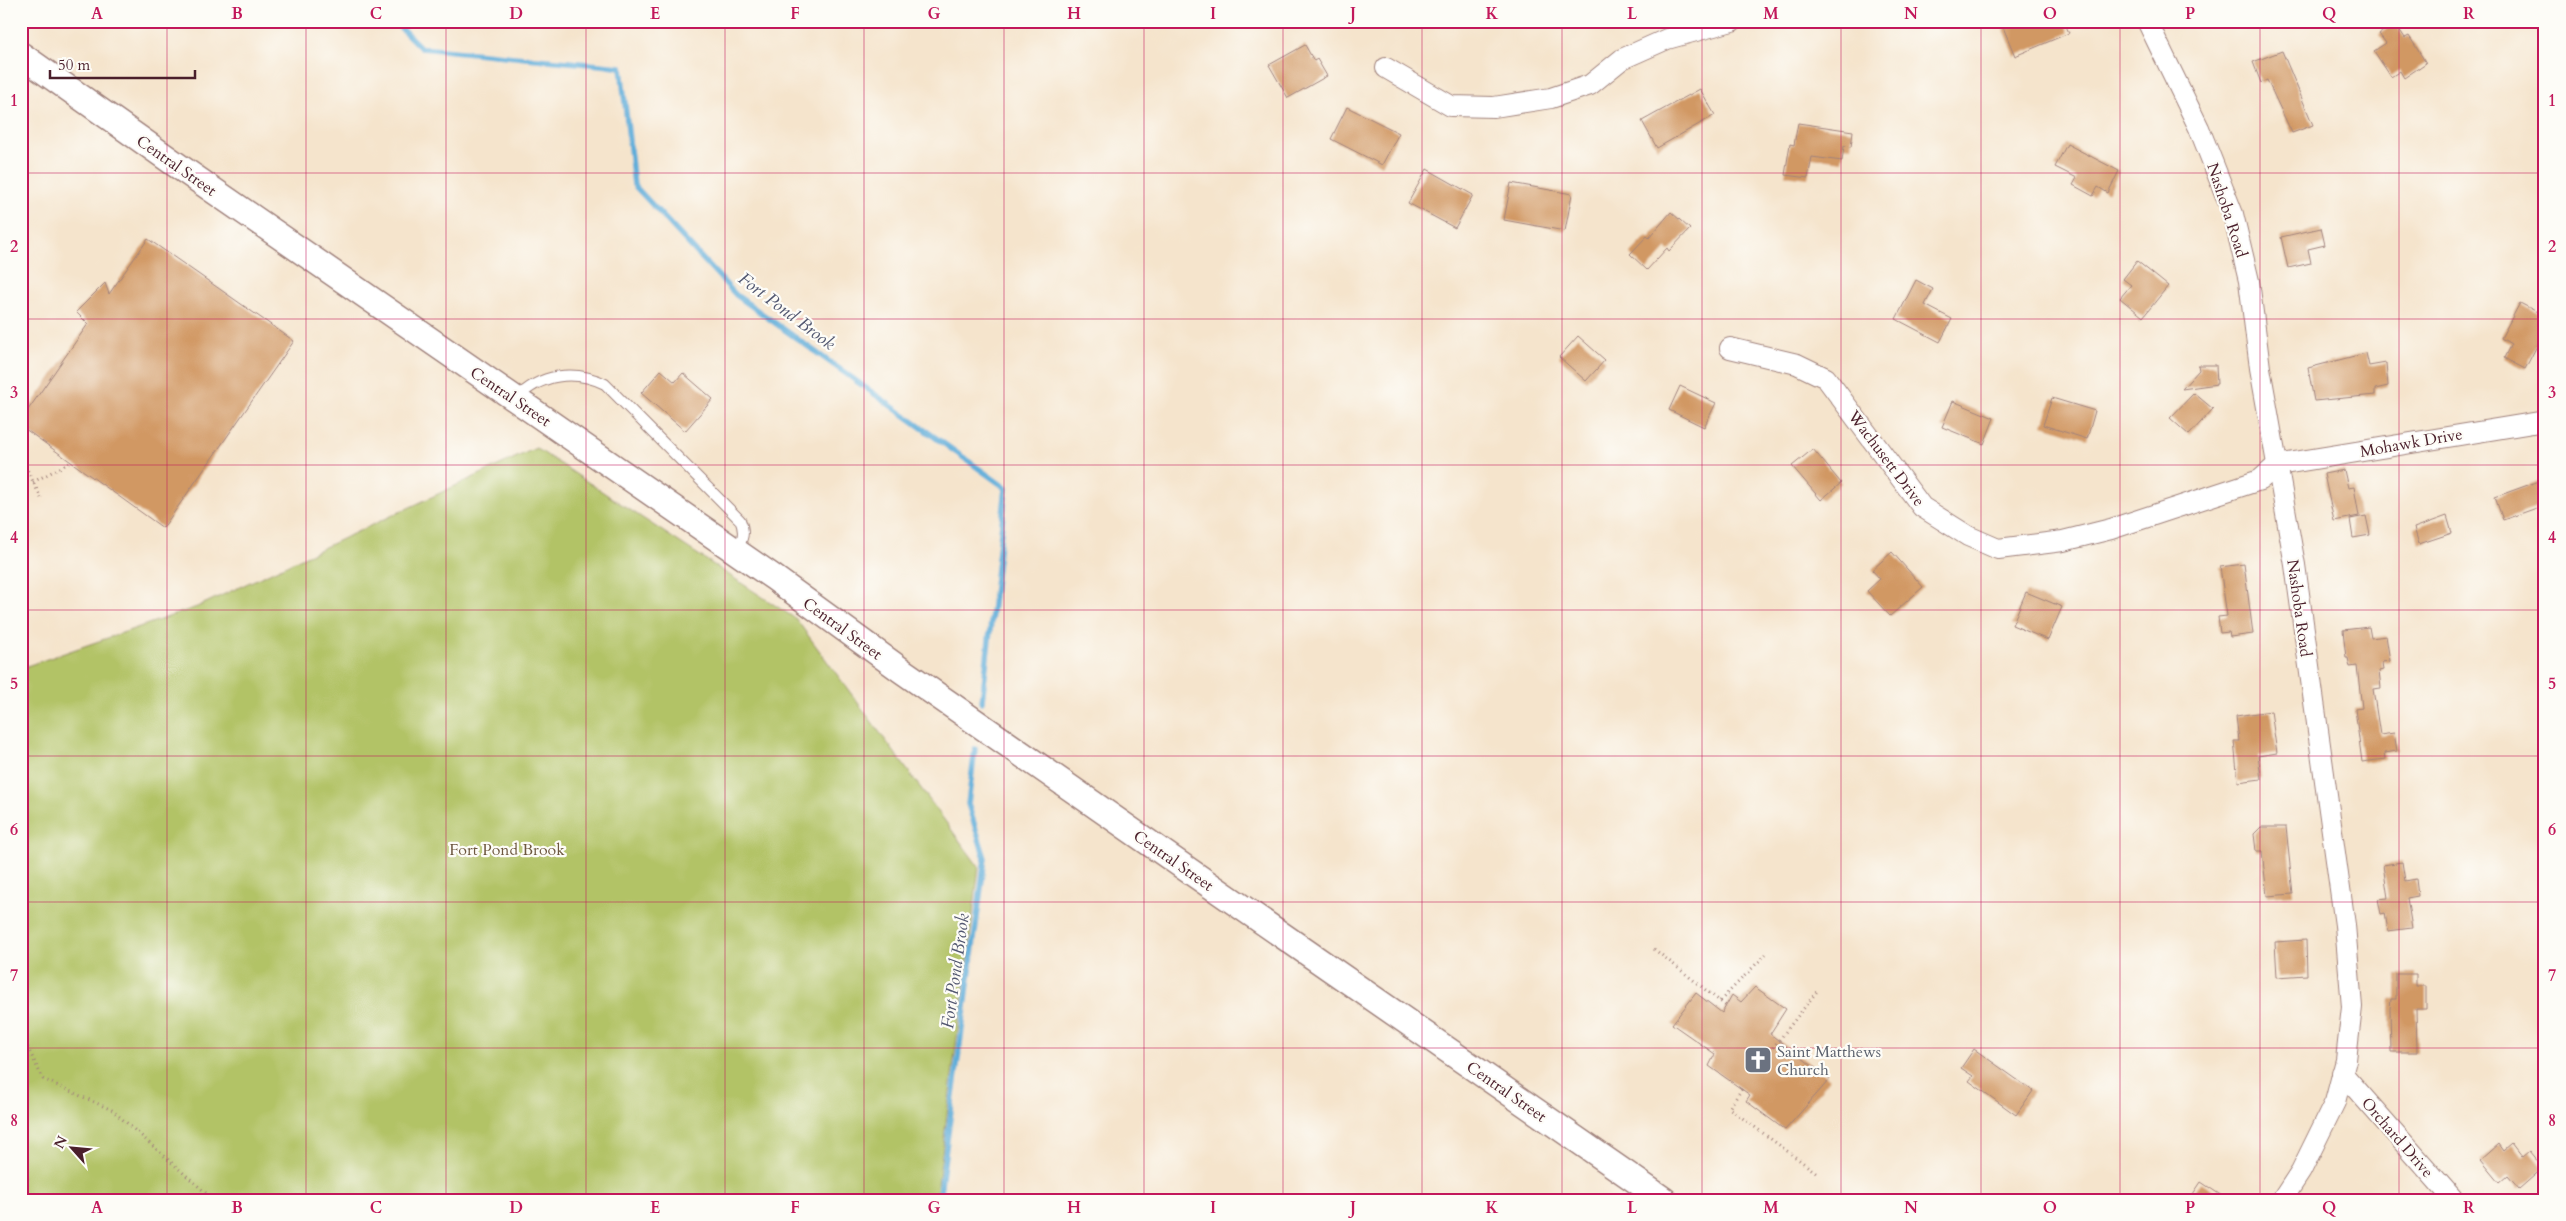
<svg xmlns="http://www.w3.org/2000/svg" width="2566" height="1221" font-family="Cardo,serif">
  <rect width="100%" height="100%" fill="#fdfcf7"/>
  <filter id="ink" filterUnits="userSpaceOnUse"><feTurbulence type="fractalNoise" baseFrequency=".02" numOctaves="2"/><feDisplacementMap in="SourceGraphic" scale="10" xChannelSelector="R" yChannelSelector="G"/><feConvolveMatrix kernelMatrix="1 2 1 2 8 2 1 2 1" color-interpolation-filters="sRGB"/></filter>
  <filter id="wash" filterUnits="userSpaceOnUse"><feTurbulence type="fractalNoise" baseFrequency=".0096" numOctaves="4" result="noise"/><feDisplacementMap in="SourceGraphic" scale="20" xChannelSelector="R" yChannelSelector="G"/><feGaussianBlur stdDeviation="1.12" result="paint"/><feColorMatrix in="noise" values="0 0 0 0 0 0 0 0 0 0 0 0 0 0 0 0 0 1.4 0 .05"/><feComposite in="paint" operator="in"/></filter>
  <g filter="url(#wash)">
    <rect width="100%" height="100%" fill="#f5e4cc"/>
    <path fill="#b2c366" stroke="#7e7148" d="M536,448L796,619L979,867L936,1200H21V668L197,607Z"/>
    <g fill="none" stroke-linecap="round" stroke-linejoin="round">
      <g stroke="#60add9" stroke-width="5.5">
        <path d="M394,21L421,48L621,67L634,185L736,295L1006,488L982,702"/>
        <path d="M939,1200L985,858L968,804L975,749"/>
      </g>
    </g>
    <g id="blocks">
      <g fill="#d19863">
        <path d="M2017,21H2064L2069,33L2015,56L2003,27Z"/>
        <path d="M2395,23L2405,38L2409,36L2426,63L2404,78L2400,71L2391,77L2374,51L2386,43L2379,34Z"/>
        <path d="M1305,45L1314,61L1317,59L1327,76L1288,98L1269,65Z"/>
        <path d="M2282,51L2313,125L2292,133L2267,80L2261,83L2253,62Z"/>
        <path d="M1700,89L1715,115L1657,148L1642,121Z"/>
        <path d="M1347,107L1399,133L1382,165L1331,139Z"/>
        <path d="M1798,123L1853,131L1851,147L1844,146L1842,161L1812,157L1808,178L1785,175L1790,144L1794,145Z"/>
        <path d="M2067,144L2119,171L2108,193L2098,187L2093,196L2073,185L2077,178L2055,167Z"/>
        <path d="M1427,169L1473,195L1455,228L1408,203Z"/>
        <path d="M1511,183L1572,194L1565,231L1504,220Z"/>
        <path d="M1671,212L1690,229L1669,251L1667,248L1647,270L1630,254L1647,236L1649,238Z"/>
        <path d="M2321,228L2325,245L2308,249L2311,263L2288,268L2281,237Z"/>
        <path d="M148,239L294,341L163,528L21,426V420L88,324L76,312L105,283L109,294Z"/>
        <path d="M2137,261L2168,286L2143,317L2120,298L2131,285L2123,279Z"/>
        <path d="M1916,280L1933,289L1925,305L1952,319L1940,342L1896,319Z"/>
        <path d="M2520,303L2545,316V345L2539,342L2525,369L2504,358L2511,344L2501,338Z"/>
        <path d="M1578,336L1605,360L1586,381L1559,357Z"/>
        <path d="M2366,353L2369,366L2386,363L2388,386L2375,389V395L2314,401L2308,368Z"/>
        <path d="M2198,365H2216L2217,384L2182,389L2199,370Z"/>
        <path d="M661,370L675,382L683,373L713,399L685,431L641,393Z"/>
        <path d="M1680,386L1716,403L1704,427L1669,410Z"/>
        <path d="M2194,393L2213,409L2189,435L2170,418Z"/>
        <path d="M2052,398L2095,411L2087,439L2043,425Z"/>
        <path d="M1953,401L1994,418L1984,444L1942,427Z"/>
        <path d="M1813,449L1841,483L1821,500L1792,466Z"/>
        <path d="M2344,470L2348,488L2354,487L2359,516L2334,521L2324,474Z"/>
        <path d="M2539,481L2545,505L2503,520L2495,497Z"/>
        <path d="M2366,516L2370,535L2353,538L2350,519Z"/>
        <path d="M2447,516L2452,533L2419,544L2414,528Z"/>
        <path d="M1892,552L1923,587L1890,616L1867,591L1880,579L1872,570Z"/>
        <path d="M2244,564L2253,634L2230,637L2229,632L2220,633L2218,617L2227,616L2220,567Z"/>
        <path d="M2026,592L2062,607L2048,640L2012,625Z"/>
        <path d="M2369,627L2371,638L2386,636L2390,661L2382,662L2383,670L2379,671L2381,688L2373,689L2380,735L2394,733L2397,751L2384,753L2385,759L2362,762L2355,709L2362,708L2357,666L2350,667L2348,658H2346L2343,630Z"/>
        <path d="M2271,711L2277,753L2258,756L2261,779L2238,782L2234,741H2239L2236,716Z"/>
        <path d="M2261,827H2286L2293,894L2267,896L2262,851H2256L2254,834Z"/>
        <path d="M2402,862L2405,881L2416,879L2418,896L2407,898L2412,928L2388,931L2385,913L2381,914L2378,899L2388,898L2383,865Z"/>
        <path d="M2306,940L2307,975L2277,977L2275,942Z"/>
        <path d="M2396,974H2416V986H2426V1009H2416L2417,1052H2391L2390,1009L2391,999H2396Z"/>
        <path d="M1755,987L1786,1009L1770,1034L1830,1079L1785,1130L1746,1101L1750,1095L1709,1066L1715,1054L1672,1024L1696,993L1722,1013L1732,995L1741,1002Z"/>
        <path d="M1974,1049L2033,1091L2016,1115L1969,1081L1973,1076L1961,1068Z"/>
        <path d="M2499,1144L2504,1151L2512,1144L2522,1157L2529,1151L2543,1168L2519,1189L2508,1176L2500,1183L2481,1160Z"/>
        <path d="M2201,1182L2228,1200H2189Z"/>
      </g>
    </g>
  </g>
  <g filter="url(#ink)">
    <use href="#blocks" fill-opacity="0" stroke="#a0827c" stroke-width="1"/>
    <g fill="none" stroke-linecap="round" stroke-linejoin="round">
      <defs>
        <path id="service" d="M516,399C540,374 574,369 605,384L740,520C746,533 742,540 736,552"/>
        <g id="minor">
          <path d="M2147,21L2199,128L2233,214L2249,281L2260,368L2295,565L2345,925L2352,1007L2346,1060L2335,1102L2301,1171L2282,1200"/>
          <path d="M1386,68L1451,106L1494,107L1551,98L1590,85L1622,59L1667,39L1732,21"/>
          <path d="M1730,348L1797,364L1826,378L1922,507L1968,536L1998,549L2063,541L2111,529L2260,480L2277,465L2545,421"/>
          <path d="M2342,1073L2454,1200"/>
        </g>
        <path id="tertiary" d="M21,55L181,168L773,577L901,670L1191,872L1664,1200"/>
      </defs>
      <use href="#service" stroke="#a0827c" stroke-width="12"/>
      <use href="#minor" stroke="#a0827c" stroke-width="22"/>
      <use href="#tertiary" stroke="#a0827c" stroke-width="28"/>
      <g stroke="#a0827c" stroke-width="3" stroke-dasharray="1 4" stroke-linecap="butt">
        <path d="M21,440L28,433"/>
        <path d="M21,457L41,498"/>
        <path d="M33,482L69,463"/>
        <path d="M1654,949L1726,1006"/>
        <path d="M1720,1001L1766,954"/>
        <path d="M21,1034L43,1079L112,1110L214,1200"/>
        <path d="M1773,1048L1818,990"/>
        <path d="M1742,1089L1729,1108L1817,1173"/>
        <path d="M316,1200L322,1197H355L358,1200"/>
      </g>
      <use href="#service" stroke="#fff" stroke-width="10"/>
      <use href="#minor" stroke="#fff" stroke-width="20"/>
      <use href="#tertiary" stroke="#fff" stroke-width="25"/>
    </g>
  </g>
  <path fill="none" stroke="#c2185b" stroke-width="1" stroke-opacity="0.55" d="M167,21V1200M306,21V1200M446,21V1200M586,21V1200M725,21V1200M864,21V1200M1004,21V1200M1144,21V1200M1283,21V1200M1422,21V1200M1562,21V1200M1702,21V1200M1841,21V1200M1981,21V1200M2120,21V1200M2260,21V1200M2399,21V1200M21,173H2545M21,319H2545M21,465H2545M21,610H2545M21,756H2545M21,902H2545M21,1048H2545"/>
  <defs>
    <symbol id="church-square" viewBox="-11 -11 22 22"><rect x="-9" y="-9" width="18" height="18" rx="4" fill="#6b7280" stroke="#fdfcf7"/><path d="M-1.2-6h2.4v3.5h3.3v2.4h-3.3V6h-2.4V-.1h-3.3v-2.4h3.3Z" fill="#fff"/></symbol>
  </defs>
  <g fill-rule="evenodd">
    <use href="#church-square" x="1742" y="1044" width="32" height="32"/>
  </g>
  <g text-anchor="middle" stroke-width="4.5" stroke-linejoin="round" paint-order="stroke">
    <g font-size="16" fill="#4a1f2b" stroke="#fdfcf7">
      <text transform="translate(177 165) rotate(35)" y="6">Central Street</text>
      <text transform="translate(2228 210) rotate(72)" y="6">Nashoba Road</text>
      <text transform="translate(511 396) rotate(34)" y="6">Central Street</text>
      <text transform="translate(2411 442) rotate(-10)" y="6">Mohawk Drive</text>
      <text transform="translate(1887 458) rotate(53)" y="6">Wachusett Drive</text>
      <text transform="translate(2300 608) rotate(82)" y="6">Nashoba Road</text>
      <text transform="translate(843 628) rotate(36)" y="6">Central Street</text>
      <text transform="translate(1174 860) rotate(35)" y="6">Central Street</text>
      <text transform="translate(1507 1091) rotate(35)" y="6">Central Street</text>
      <text transform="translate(2398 1137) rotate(49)" y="6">Orchard Drive</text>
    </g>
    <g font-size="16" fill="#6e5840" stroke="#fdfcf7">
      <text x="507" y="855">Fort Pond Brook</text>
    </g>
    <g font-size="16" fill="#5b616d" stroke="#fdfcf7" text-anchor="start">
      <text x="1777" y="1057">Saint Matthews<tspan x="1777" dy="18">Church</tspan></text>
    </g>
    <g font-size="18" font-style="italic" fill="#535871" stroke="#fdfcf7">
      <text transform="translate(787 311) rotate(37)" y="6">Fort Pond Brook</text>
      <text transform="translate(955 971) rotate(-82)" y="6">Fort Pond Brook</text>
    </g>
  </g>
  <rect width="2566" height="1221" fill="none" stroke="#fdfcf7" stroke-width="55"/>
  <g transform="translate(72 1148) rotate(297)" stroke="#fdfcf7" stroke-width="4" paint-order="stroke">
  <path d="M0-4L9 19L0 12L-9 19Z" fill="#4a1f2b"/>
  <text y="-8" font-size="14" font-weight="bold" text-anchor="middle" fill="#4a1f2b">N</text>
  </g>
  <path d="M50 70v8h145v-8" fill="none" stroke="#4a1f2b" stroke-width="2.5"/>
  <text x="58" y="70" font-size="15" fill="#4a1f2b" stroke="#fdfcf7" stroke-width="4" paint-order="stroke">50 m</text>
  <rect x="28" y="28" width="2510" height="1166" fill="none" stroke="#c2185b" stroke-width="2"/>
  <g font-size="16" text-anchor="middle" font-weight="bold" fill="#c2185b">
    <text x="97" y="19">A</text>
    <text x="237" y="19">B</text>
    <text x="376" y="19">C</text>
    <text x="516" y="19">D</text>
    <text x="655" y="19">E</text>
    <text x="795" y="19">F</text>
    <text x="934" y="19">G</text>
    <text x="1074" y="19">H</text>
    <text x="1213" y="19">I</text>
    <text x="1353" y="19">J</text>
    <text x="1492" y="19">K</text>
    <text x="1632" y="19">L</text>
    <text x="1771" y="19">M</text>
    <text x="1911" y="19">N</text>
    <text x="2050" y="19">O</text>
    <text x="2190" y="19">P</text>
    <text x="2329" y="19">Q</text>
    <text x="2469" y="19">R</text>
    <text x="14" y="106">1</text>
    <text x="2552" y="106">1</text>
    <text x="14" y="252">2</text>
    <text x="2552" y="252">2</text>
    <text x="14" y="398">3</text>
    <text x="2552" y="398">3</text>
    <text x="14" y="543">4</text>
    <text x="2552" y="543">4</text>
    <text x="14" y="689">5</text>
    <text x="2552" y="689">5</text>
    <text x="14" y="835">6</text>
    <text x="2552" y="835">6</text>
    <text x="14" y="981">7</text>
    <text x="2552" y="981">7</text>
    <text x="14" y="1126">8</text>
    <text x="2552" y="1126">8</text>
    <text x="97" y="1213">A</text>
    <text x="237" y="1213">B</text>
    <text x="376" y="1213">C</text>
    <text x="516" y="1213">D</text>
    <text x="655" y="1213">E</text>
    <text x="795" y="1213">F</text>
    <text x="934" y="1213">G</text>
    <text x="1074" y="1213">H</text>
    <text x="1213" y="1213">I</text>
    <text x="1353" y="1213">J</text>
    <text x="1492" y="1213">K</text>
    <text x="1632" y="1213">L</text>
    <text x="1771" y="1213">M</text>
    <text x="1911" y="1213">N</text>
    <text x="2050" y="1213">O</text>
    <text x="2190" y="1213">P</text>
    <text x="2329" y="1213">Q</text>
    <text x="2469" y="1213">R</text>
  </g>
</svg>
